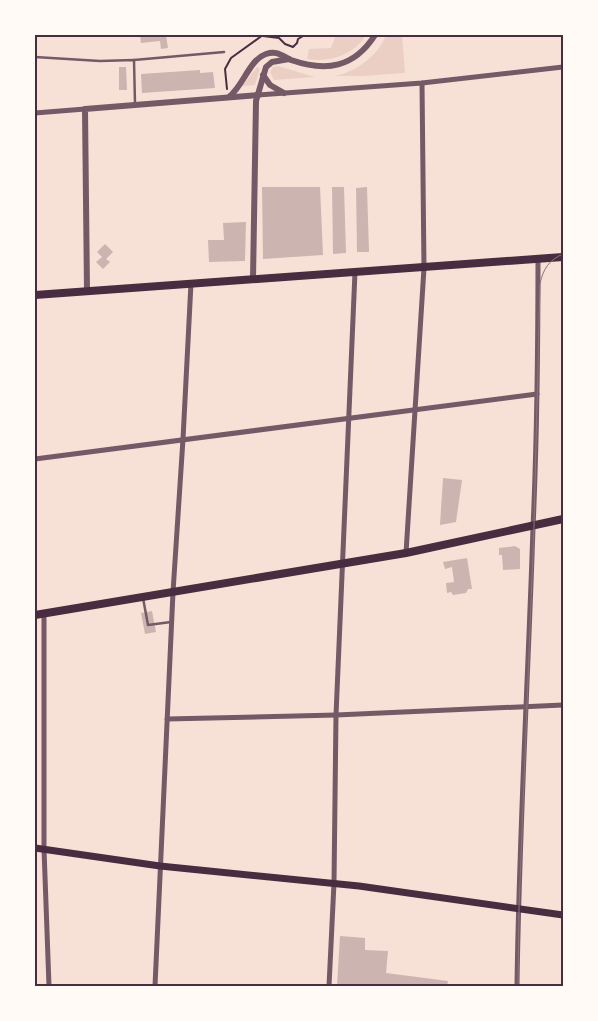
<svg xmlns="http://www.w3.org/2000/svg" width="598" height="1021" font-family="'Exo 2',sans-serif">
  <rect width="100%" height="100%" fill="#f7e1d7"/>
  <g fill="#ebcfc5">
    <path d="M336,35H366C354,55 329,63 307,59L309,49L331,48Z"/>
    <path d="M386,35H402L405,73L363,76H335C357,71 378,56 386,35Z"/>
    <path d="M278,66L315,77L274,80L270,72L273,67Z"/>
    <path d="M257,67L260,69L255,85L242,86Z"/>
  </g>
  <g fill="#ccb4b1">
    <path d="M140,35H166L168,48L161,49L160,41L141,43Z"/>
    <path d="M119,67H126L127,90H119Z"/>
    <path d="M200,70V73L213,72L215,88L142,93L141,74Z"/>
    <path d="M262,187H320L323,255L263,259Z"/>
    <path d="M332,187H344L346,253L333,254Z"/>
    <path d="M367,187L369,252H357L356,188Z"/>
    <path d="M246,222L245,261L209,262L208,240H224L223,223Z"/>
    <path d="M105,244L113,252L106,259L110,262L103,269L96,262L102,257L97,252Z"/>
    <path d="M443,478L462,480L456,522L440,525Z"/>
    <path d="M515,546L520,549V569L503,570L502,555H499V548Z"/>
    <path d="M467,558L472,589H468L466,593L453,595L451,592L447,593L446,583L454,582L452,567L445,569L443,562Z"/>
    <path d="M152,611L156,632L145,634L141,613Z"/>
    <path d="M340,936L365,938V950L388,951L386,973L448,981L447,986H337Z"/>
  </g>
  <g fill="none" stroke-linecap="round" stroke-linejoin="round">
    <g stroke="#4a2c40" stroke-width="2">
      <path d="M313,35H322"/>
      <path d="M263,36L279,38L285,44L293,47L297,43L298,39L305,35"/>
      <path d="M227,89L225,69L231,58L263,35"/>
    </g>
    <g stroke="#755966" stroke-width="2.5">
      <path d="M35,57L100,61L134,60L135,104"/>
      <path d="M134,60L224,52"/>
      <path d="M143,598L148,625L171,622"/>
    </g>
    <g stroke="#755966" stroke-width="5">
      <path d="M258,95L422,83L563,67"/>
      <path d="M35,113L85,109"/>
      <path d="M35,459L537,394"/>
      <path d="M406,553L424,268L422,83"/>
      <path d="M44,613V849L49,986"/>
      <path d="M167,719L336,715L563,705"/>
      <path d="M155,986L173,592L183,439L191,283"/>
      <path d="M329,986L334,883L336,715L355,272"/>
      <path d="M517,986C519,833 528,681 533,528C537,438 538,349 538,259"/>
    </g>
    <g stroke="#755966" stroke-width="6">
      <path d="M263,75L270,85L284,93"/>
      <path d="M229,97C244,85 249,60 266,54C277,50 282,56 291,60C326,72 354,68 375,35"/>
      <path d="M253,279L256,101L266,67L272,62L289,59"/>
      <path d="M87,291L85,109L258,95"/>
    </g>
    <path stroke="#4a2c40" stroke-width="7" d="M35,848L160,866L359,886L563,915"/>
    <g stroke="#4a2c40" stroke-width="8">
      <path d="M35,295L563,257"/>
      <path d="M35,615L406,553L563,519"/>
    </g>
    <path stroke="#8f747c" stroke-width="1" d="M518,986L519,908L534,526L540,284C543,269 549,260 563,254"/>
  </g>
  <rect width="598" height="1021" fill="none" stroke="#fffaf5" stroke-width="72"/>
  <rect x="36" y="36" width="526" height="949" fill="none" stroke="#4a2c40" stroke-width="2"/>
</svg>
